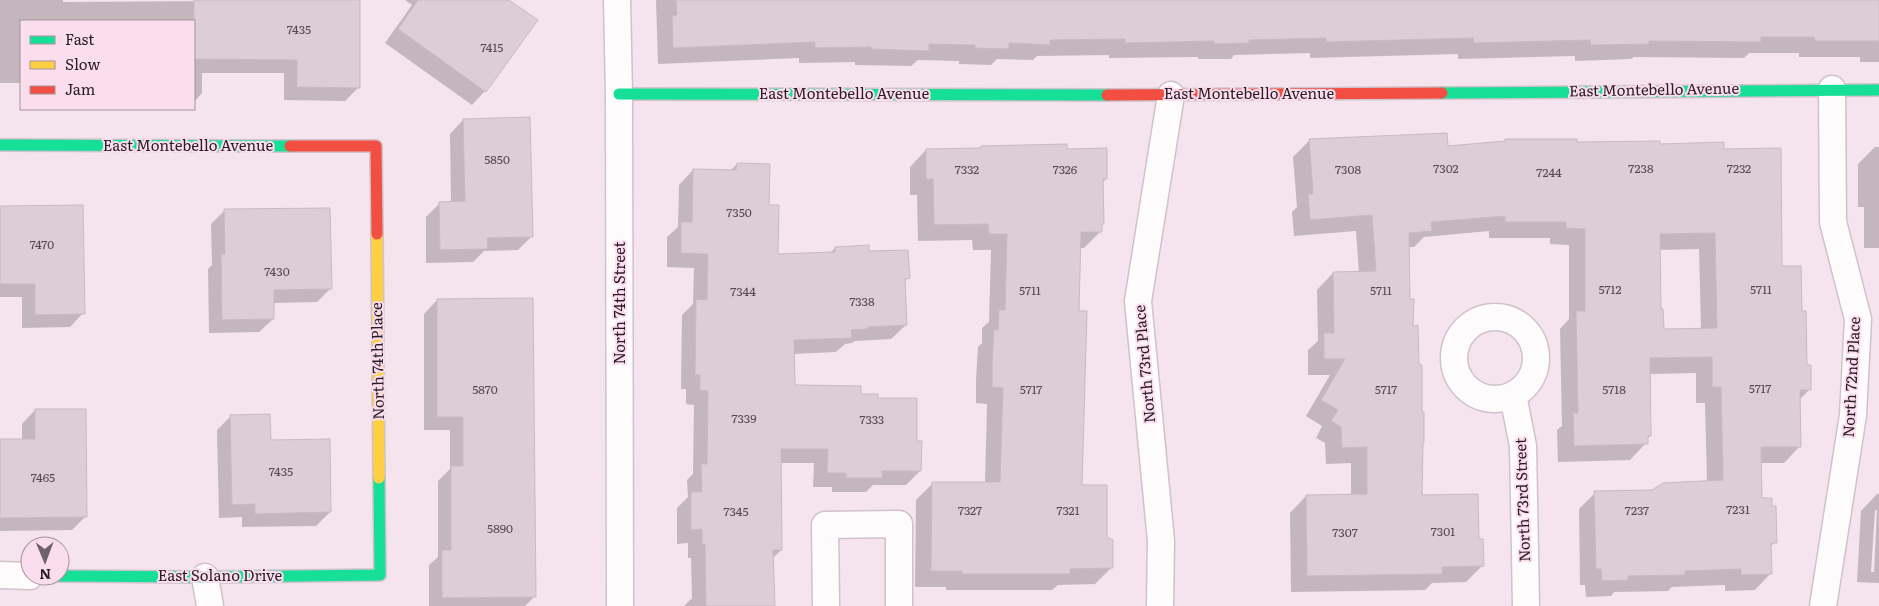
<svg xmlns="http://www.w3.org/2000/svg" width="1879" height="606" font-family="Literata,serif">
  <rect width="100%" height="100%" fill="#f5e4ed"/>
  <g fill="#0003" fill-rule="evenodd">
    <path d="M0,0H63V2L359,0V87L345,101L284,100V73H202V93L194,102V21H21V83H0Z"/>
    <path d="M405,0H507L485,91L472,105L385,43L412,5Z"/>
    <path d="M656,0H1879V62H1860V57H1799V53H1749L1744,58L1634,57L1631,59L1575,61V56L1458,59V54L1310,58V53L1234,55L1231,59H1198V57L1109,58V55L1037,56L1033,60L997,59L991,65L959,64V61L918,60L911,66L855,65V62L799,63V58L658,64Z"/>
    <path d="M463,120L532,236L518,250L484,251L473,262L426,263V217L439,204L451,203L450,134Z"/>
    <path d="M1310,140L1446,147L1503,142L1505,140L1575,144L1659,145L1723,150L1781,268L1801,312L1810,389L1799,400L1800,446L1784,463H1760L1761,499L1775,542L1770,547L1771,573L1755,590L1725,591V585L1672,587L1668,591L1614,592L1611,596L1586,597L1585,585H1580L1579,509L1595,493L1652,492L1707,482L1705,403H1696V373L1649,374L1650,436L1646,439V443L1630,460L1558,462L1557,430L1562,426L1560,329L1569,319V245L1550,244V238H1489V231L1424,237L1414,247H1408L1409,300L1421,444V496L1478,540L1482,566L1466,582L1432,583L1425,590L1291,592L1290,513L1306,496L1351,495V463L1326,464L1325,443L1316,438L1322,426L1306,416L1330,375H1308V350L1318,341L1317,290L1333,273H1359L1356,231L1294,236L1292,212L1297,207L1293,157ZM1699,249L1701,329L1662,330L1659,250Z"/>
    <path d="M981,147L1066,150L1106,179L1102,183L1101,231L1084,248H1080L1078,312L1081,487L1106,538L1111,568L1095,584L1058,585L1052,590H946V587H915L916,500L933,483H985L987,404L976,403V380L978,347L982,343V328L989,322L991,250H973L972,240L918,241L917,195H910V167L926,150H979Z"/>
    <path d="M1875,147H1879V248H1864V207H1858V164Z"/>
    <path d="M737,164L767,206L777,256L830,253L835,248L867,253L908,278L904,282L906,325L891,339L855,341L852,343L845,344L836,352L793,354L794,386L860,395L877,399L916,442L920,471L906,485H873L866,492H832V487H813L814,463H780L781,550L772,559L774,606H684L692,598L691,558H688V543L677,544V508L688,497L687,480L693,474L694,405L686,404V389H681L682,315L693,304L694,268L667,267V237L678,227L679,185L693,170L730,171Z"/>
    <path d="M0,207L83,313L70,327L22,328V297H0Z"/>
    <path d="M225,210L330,289L317,302L272,303L273,319L259,332L209,333L208,269L212,265L211,224Z"/>
    <path d="M437,300L534,597L525,606H429V565L438,557V481L450,469V430H424V314Z"/>
    <path d="M35,410L85,517L72,530L0,531V440H22V424Z"/>
    <path d="M231,416L269,441L330,512L316,526L242,527V517L219,518L217,430Z"/>
    <path d="M1877,494H1879V583L1857,582L1861,511ZM1875,510H1877L1874,572H1871Z"/>
  </g>
  <g fill="#ddced6" stroke="#c7bac1" fill-rule="evenodd">
    <path d="M194,0H360V88L297,87V60L194,59Z"/>
    <path d="M418,0H509L538,20L486,92L398,29Z"/>
    <path d="M676,0H1879V41H1815L1814,37H1761V42L1649,41V44L1591,45L1590,40L1474,43L1473,38L1326,42V38L1249,40V43L1214,44V41L1125,43V39L1050,40V45L1009,43V49L975,48V45L929,44V51L871,49V47L815,48V42L673,48L672,16L677,15Z"/>
    <path d="M530,117L533,237L487,238L488,249L440,250L439,202L465,201L463,119Z"/>
    <path d="M1447,133L1448,146L1505,141V139H1577V142L1660,141V144L1724,142V149L1781,148L1782,266H1801L1802,311H1806L1807,365H1811V390H1800L1801,447H1761L1762,498H1772V506H1776L1777,543H1771L1772,574L1741,575V569L1685,571V575L1628,576V580L1602,581L1601,569H1596L1594,491L1652,490L1663,483L1723,480L1721,387H1712V357L1650,358L1651,436H1648V444L1574,446L1573,413H1578L1576,311H1585V229L1566,228V222H1505V216L1431,222L1432,231L1409,233L1410,299H1414L1413,326L1418,325L1419,365H1422V412H1424V443H1423L1422,495L1478,494L1479,539H1483L1484,566L1442,567V574L1307,576L1306,495L1367,494V447L1342,448L1341,427L1331,421L1338,410L1321,400L1345,359H1324V333H1334L1333,272L1376,271L1372,215L1310,220L1308,194H1313L1309,139ZM1715,233L1717,328L1664,329L1663,309H1661L1660,234Z"/>
    <path d="M1067,144V149L1107,148V179H1103L1104,224H1102V232H1081L1079,311H1087L1082,485H1107V537L1113,540V568L1070,569V574H962V571H931L932,482H1000L1003,388L992,387V363L994,329L998,330L999,310H1005L1007,234H989L988,224L934,225L933,179H926V149L981,148V146Z"/>
    <path d="M737,163L770,164L769,205H779L778,254L835,252V247L869,245V251L908,250L910,278L905,279L907,325L868,327V329L851,330L852,338L794,340L795,385L861,386V394H878V398H917V441H922L921,471H882V478H846V473H827L828,449H781L782,550H773L775,606H706L705,544H702V529L691,530V492H702L701,464H707L708,391L700,390V375H695L696,299L707,300L708,254L681,253V222H692L693,169L736,170Z"/>
    <path d="M83,205L85,314L35,315V284H0V206Z"/>
    <path d="M330,208L332,289L274,290V319L222,320L221,254H225L224,209Z"/>
    <path d="M533,298L536,597L442,598V550H451V466H463V417H437V299Z"/>
    <path d="M35,409H86L87,517L0,518V439H35Z"/>
    <path d="M270,414L271,440L330,439L331,512L255,514V504L232,505L230,415Z"/>
  </g>
  <g fill="none" stroke-linecap="round" stroke-linejoin="round">
    <defs>
      <g id="street">
        <path d="M617,0L619,94L620,606"/>
        <circle cx="1495" cy="358" r="41"/>
        <path d="M1513,395L1523,446L1526,606"/>
        <path d="M0,575L30,576"/>
        <path d="M205,577L210,606"/>
        <path d="M826,606L825,525L899,524V606"/>
        <path d="M1160,606L1161,541L1138,301L1171,95"/>
        <path d="M1823,606L1853,415L1858,319L1833,222L1832,89"/>
      </g>
      <g id="fast">
        <path d="M1442,93L1879,90"/>
        <path d="M619,94L1107,95"/>
        <path d="M0,145L290,146"/>
        <path d="M60,576L205,577L380,575L379,478"/>
      </g>
      <path id="slow" d="M377,234L379,478"/>
      <g id="jam">
        <path d="M1107,95L1442,93"/>
        <path d="M290,146H376L377,234"/>
      </g>
    </defs>
    <use href="#street" stroke="#d0c2ca" stroke-width="29"/>
    <use href="#fast" stroke="#d0c2ca" stroke-width="14"/>
    <use href="#slow" stroke="#d0c2ca" stroke-width="14"/>
    <use href="#jam" stroke="#d0c2ca" stroke-width="14"/>
    <use href="#street" stroke="#fefbfc" stroke-width="26"/>
    <use href="#fast" stroke="#16e098" stroke-width="11"/>
    <use href="#slow" stroke="#ffcf43" stroke-width="11"/>
    <use href="#jam" stroke="#f24e42" stroke-width="11"/>
  </g>
  <g text-anchor="middle" stroke-width="4" stroke-linejoin="round" paint-order="stroke">
    <g font-size="12" fill="#564850">
      <text x="299" y="34">7435</text>
      <text x="492" y="52">7415</text>
      <text x="497" y="164">5850</text>
      <text x="1446" y="173">7302</text>
      <text x="1641" y="173">7238</text>
      <text x="1739" y="173">7232</text>
      <text x="967" y="174">7332</text>
      <text x="1065" y="174">7326</text>
      <text x="1348" y="174">7308</text>
      <text x="1549" y="177">7244</text>
      <text x="739" y="217">7350</text>
      <text x="42" y="249">7470</text>
      <text x="277" y="276">7430</text>
      <text x="1610" y="294">5712</text>
      <text x="1761" y="294">5711</text>
      <text x="1030" y="295">5711</text>
      <text x="1381" y="295">5711</text>
      <text x="743" y="296">7344</text>
      <text x="862" y="306">7338</text>
      <text x="1760" y="393">5717</text>
      <text x="485" y="394">5870</text>
      <text x="1031" y="394">5717</text>
      <text x="1386" y="394">5717</text>
      <text x="1614" y="394">5718</text>
      <text x="744" y="423">7339</text>
      <text x="872" y="424">7333</text>
      <text x="281" y="476">7435</text>
      <text x="43" y="482">7465</text>
      <text x="1738" y="514">7231</text>
      <text x="970" y="515">7327</text>
      <text x="1068" y="515">7321</text>
      <text x="1637" y="515">7237</text>
      <text x="736" y="516">7345</text>
      <text x="500" y="533">5890</text>
      <text x="1443" y="536">7301</text>
      <text x="1345" y="537">7307</text>
    </g>
    <g font-size="15" fill="#291c24" stroke="#fbdeee">
      <text transform="translate(1654 90) rotate(-1)" y="5">East Montebello Avenue</text>
      <text x="844" y="99">East Montebello Avenue</text>
      <text x="1249" y="99">East Montebello Avenue</text>
      <text x="188" y="151">East Montebello Avenue</text>
      <text transform="translate(620 303) rotate(-90)" y="5">North 74th Street</text>
      <text transform="translate(378 361) rotate(-91)" y="5">North 74th Place</text>
      <text transform="translate(1145 364) rotate(-95)" y="5">North 73rd Place</text>
      <text transform="translate(1852 377) rotate(-87)" y="5">North 72nd Place</text>
      <text transform="translate(1523 500) rotate(-92)" y="5">North 73rd Street</text>
      <text x="220" y="581">East Solano Drive</text>
    </g>
  </g>
  <rect x="20" y="20" width="175" height="90" fill="#fbdeee" stroke="#a7909d"/>
  <rect x="30" y="36" width="25" height="8" fill="#16e098" stroke="#a7909d"/>
  <text x="65" y="45" font-size="15" fill="#291c24">Fast</text>
  <rect x="30" y="61" width="25" height="8" fill="#ffcf43" stroke="#a7909d"/>
  <text x="65" y="70" font-size="15" fill="#291c24">Slow</text>
  <rect x="30" y="86" width="25" height="8" fill="#f24e42" stroke="#a7909d"/>
  <text x="65" y="95" font-size="15" fill="#291c24">Jam</text>
  <g transform="translate(45 561) rotate(179)"><circle r="24" fill="#fbdeee" stroke="#a7909d"/>
  <path d="M0-4L9 19L0 12L-9 19Z" fill="#70626a"/>
  <text y="-8" font-size="14" font-weight="bold" text-anchor="middle" fill="#291c24">N</text>
  </g>
</svg>
